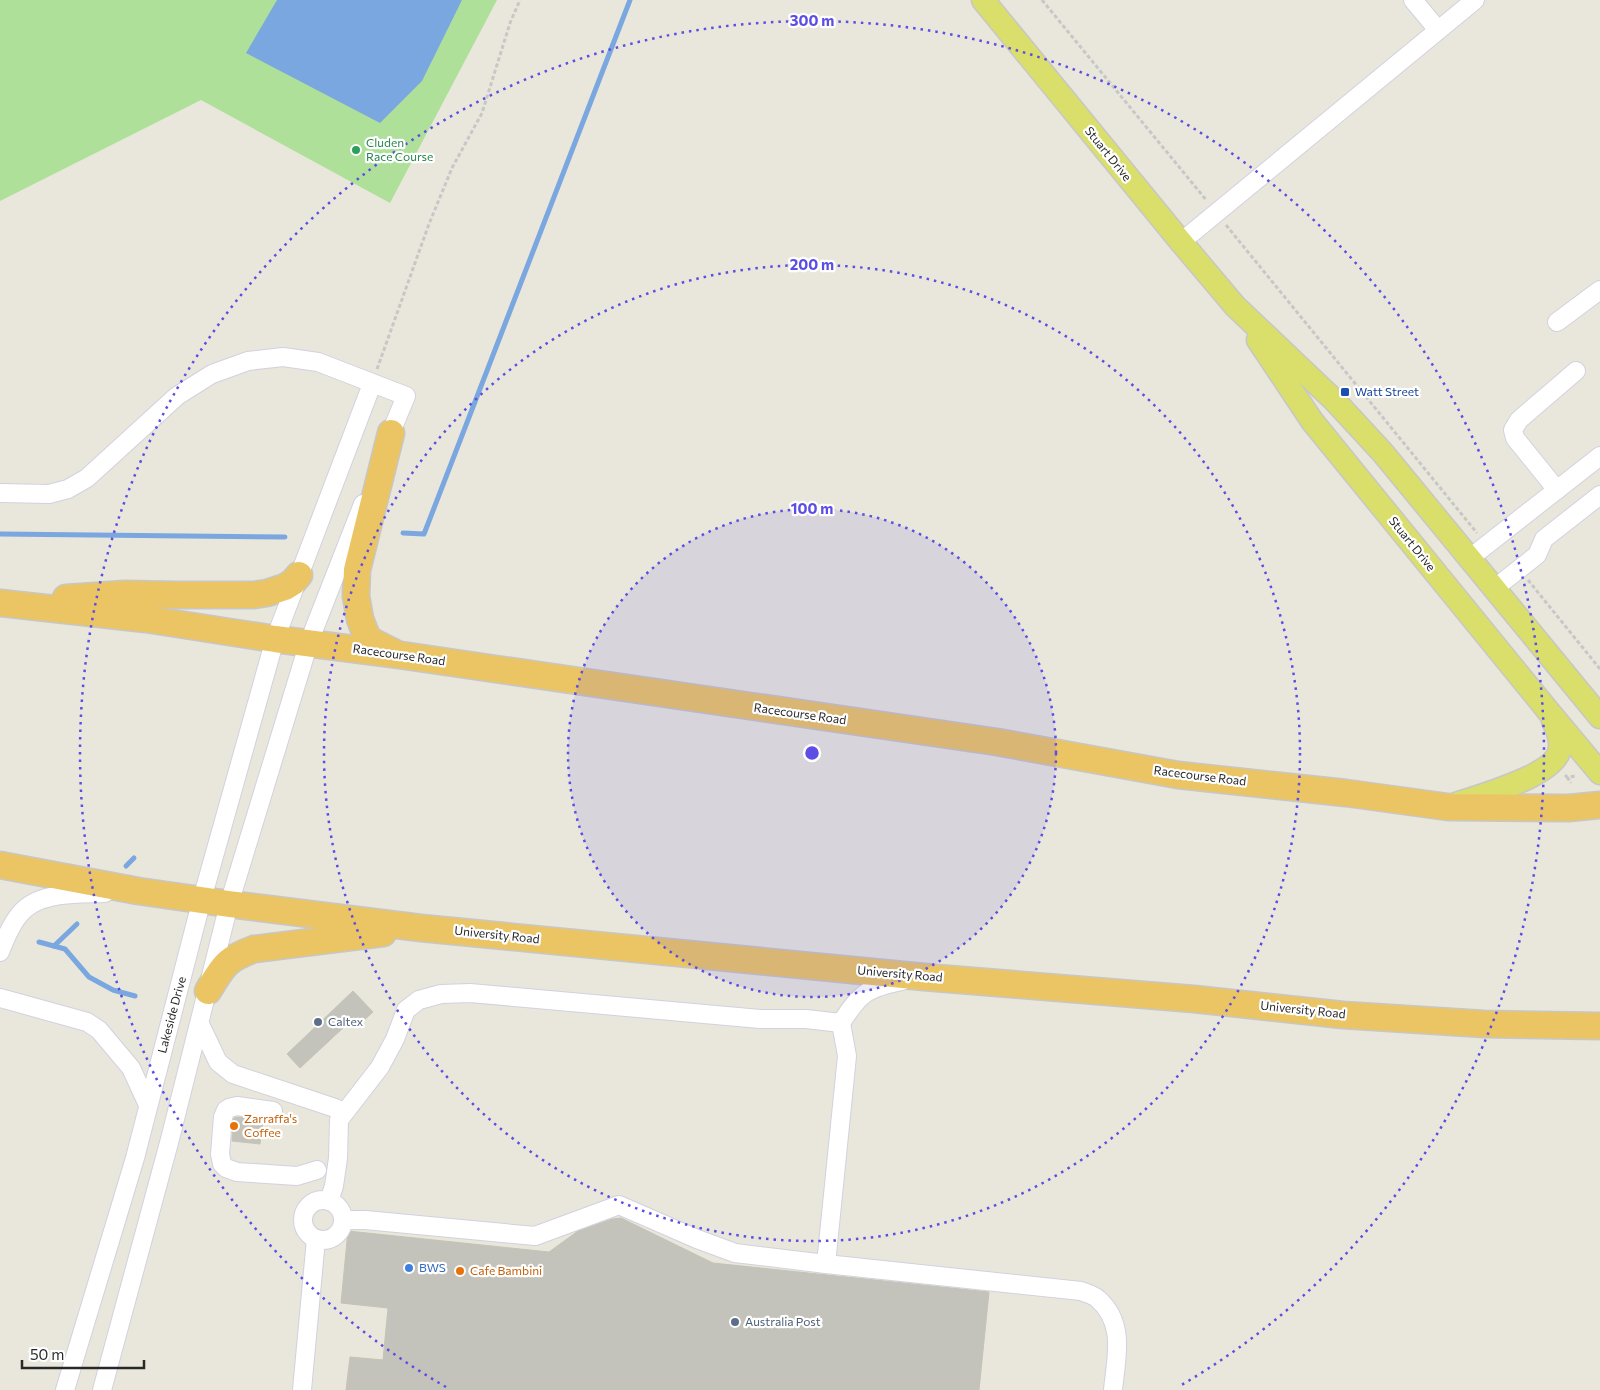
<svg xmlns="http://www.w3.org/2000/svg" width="1600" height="1390" font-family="Commissioner,sans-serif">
  <rect width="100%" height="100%" fill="#e9e7db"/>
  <path fill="#aee09a" d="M0,0H497L390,203L201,100L0,201Z"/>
  <path fill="#7aa7df" d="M277,0H462L422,81L380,123L246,53Z"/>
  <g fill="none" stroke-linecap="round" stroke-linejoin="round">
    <g stroke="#7aa7df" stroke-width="5">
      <path d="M403,533L424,534L630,0"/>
      <path d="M0,534L285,537"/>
      <path d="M126,866L134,858"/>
      <path d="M39,942L65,949L89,977L113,990L135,996"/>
      <path d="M54,946L77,924"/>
    </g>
  </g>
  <g fill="#c4c3bb" stroke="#c4c3b5">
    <path d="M353,991L373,1012L363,1021L344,1027L300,1068L287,1054Z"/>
    <path d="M238,1117L263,1120L260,1144L232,1141L233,1120L234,1118Z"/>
    <path d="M621,1218L713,1263L989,1292L979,1390H346L350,1357L383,1360L388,1308L341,1303L348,1231L549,1252L578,1231L612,1219Z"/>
  </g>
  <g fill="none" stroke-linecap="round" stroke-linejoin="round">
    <defs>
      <g id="minor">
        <path d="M1413,0L1438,30"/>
        <path d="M1181,242L1475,0"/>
        <path d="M1557,322L1600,290"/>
        <path d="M1557,490L1515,438L1513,430L1519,420L1576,371"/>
        <path d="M0,493L49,494L68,489L87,478L177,396L212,374L248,361L283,357L318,362L406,396L387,442"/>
        <path d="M1470,558L1600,456"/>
        <path d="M1495,588L1537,555L1544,539L1600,495"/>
        <path d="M0,952C5,939 11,924 20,914C38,891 79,894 105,893"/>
        <path d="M0,998L87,1022L99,1030L131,1068L148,1105"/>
        <path d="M841,1023C860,993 867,988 902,981"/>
        <path d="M200,1024L218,1062L233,1074L335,1108L344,1112"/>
        <path d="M273,1111L237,1106L229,1108L226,1110L223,1117L220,1154L222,1164L226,1168L237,1172L297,1176L317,1170"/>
        <circle cx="323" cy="1220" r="20"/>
        <path d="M329,1201L334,1186L338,1158L339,1120L380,1067L395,1039L406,1010L419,1000L441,994L470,993L760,1019H806L841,1023L847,1056L826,1264L735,1253L697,1239L619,1205L535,1236L365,1220H343"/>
        <path d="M826,1264L1081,1291C1086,1293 1094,1295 1098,1299C1126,1324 1116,1358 1113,1390"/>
        <path d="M65,1390L135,1158L202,899L275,639L372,384"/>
        <path d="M102,1390L170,1139L229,904L309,642L363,504"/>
        <path d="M302,1390L316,1239"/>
      </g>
      <g id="major">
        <path d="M983,0L1181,242L1235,306L1335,401L1383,453L1600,717"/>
        <path d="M1258,340L1312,421L1549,712L1600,773"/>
        <path d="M1456,804C1479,796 1559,775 1560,747C1561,738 1557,729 1553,721"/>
      </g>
      <g id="highway">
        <path d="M391,433L357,570L356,596L360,619L367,637L373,642L393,652"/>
        <path d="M66,598L125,594L177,595H254L267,593L285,587L293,582L299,575"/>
        <path d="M0,603L146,619L275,639L400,655L997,742L1178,775L1346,793L1448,807L1569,808L1600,805"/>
        <path d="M0,865L138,891L229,904L421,928L924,977L1194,999L1343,1015L1484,1024L1600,1026"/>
        <path d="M208,991C224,965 225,960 254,949L383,933"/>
      </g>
    </defs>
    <use href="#minor" stroke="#d2d1df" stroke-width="20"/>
    <use href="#major" stroke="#c7c7c7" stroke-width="25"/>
    <use href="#highway" stroke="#c7c7c7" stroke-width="29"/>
    <g stroke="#c7c7c7" stroke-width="3" stroke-dasharray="4 2.5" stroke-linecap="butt">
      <path d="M1042,0L1207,201"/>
      <path d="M1226,225L1477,533"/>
      <path d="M377,369L429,224L452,168L482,113L510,23L520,0"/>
      <path d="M1528,580L1600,669"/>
      <path d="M1565,775L1567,777L1577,776"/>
      <path d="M1567,777L1571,783"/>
    </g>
    <use href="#minor" stroke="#fff" stroke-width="18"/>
    <use href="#major" stroke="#d9df6a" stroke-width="22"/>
    <use href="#highway" stroke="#ebc564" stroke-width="26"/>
  </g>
  <circle cx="812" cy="753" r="244" fill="#5c4de4" fill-opacity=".12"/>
  <g fill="none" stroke="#5c4de4" stroke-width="2.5" stroke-dasharray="2.5 5">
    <circle cx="812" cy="753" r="244"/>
    <circle cx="812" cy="753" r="488"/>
    <path d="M446 1387A732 732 0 1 1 1178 1387"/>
  </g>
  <circle fill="#2e9e5b" stroke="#fff" stroke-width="2" cx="356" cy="150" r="5"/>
  <rect fill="#1a4fb4" stroke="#fff" stroke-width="2" x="1340" y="387" width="10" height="10" rx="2.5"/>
  <g fill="#5c6f8a" stroke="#fff" stroke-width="2">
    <circle cx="318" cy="1022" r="5"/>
    <circle cx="735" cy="1322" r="5"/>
  </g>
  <g fill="#e8710a" stroke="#fff" stroke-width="2">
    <circle cx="234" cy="1126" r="5"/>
    <circle cx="460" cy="1271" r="5"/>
  </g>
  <circle fill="#3f7fe0" stroke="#fff" stroke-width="2" cx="409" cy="1268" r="5"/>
  <g text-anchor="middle" stroke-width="4.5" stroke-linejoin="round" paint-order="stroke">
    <g font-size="12" fill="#27864d" stroke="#fff" text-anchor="start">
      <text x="366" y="147">Cluden<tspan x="366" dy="14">Race Course</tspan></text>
    </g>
    <g font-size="12" fill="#282828" stroke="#fff">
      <text transform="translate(1108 154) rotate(51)" y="4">Stuart Drive</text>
      <text transform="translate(1412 544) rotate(51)" y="4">Stuart Drive</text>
      <text transform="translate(399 655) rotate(8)" y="4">Racecourse Road</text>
      <text transform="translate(800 714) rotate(8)" y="4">Racecourse Road</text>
      <text transform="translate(1200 776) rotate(7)" y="4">Racecourse Road</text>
      <text transform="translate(497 935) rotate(6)" y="4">University Road</text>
      <text transform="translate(900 974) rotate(5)" y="4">University Road</text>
      <text transform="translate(1303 1010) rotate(6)" y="4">University Road</text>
      <text transform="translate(172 1015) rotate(-75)" y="4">Lakeside Drive</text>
    </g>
    <g font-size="12" fill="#164399" stroke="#fff" text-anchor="start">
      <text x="1355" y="396">Watt Street</text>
    </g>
    <g font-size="12" fill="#4e5e75" stroke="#fff" text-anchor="start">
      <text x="328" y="1026">Caltex</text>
      <text x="745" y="1326">Australia Post</text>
    </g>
    <g font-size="12" fill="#c56008" stroke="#fff" text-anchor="start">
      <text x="244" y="1123">Zarraffa's<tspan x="244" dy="14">Coffee</tspan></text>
      <text x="470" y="1275">Cafe Bambini</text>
    </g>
    <g font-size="12" fill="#366cbe" stroke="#fff" text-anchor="start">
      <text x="419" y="1272">BWS</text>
    </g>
  </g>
  <circle cx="812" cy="753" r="8" fill="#5c4de4" stroke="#fff" stroke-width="2.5"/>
  <g font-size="15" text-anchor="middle" font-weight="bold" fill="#5c4de4" stroke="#fff" stroke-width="4.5" stroke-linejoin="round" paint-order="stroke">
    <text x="812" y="26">300 m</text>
    <text x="812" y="270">200 m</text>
    <text x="812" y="514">100 m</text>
  </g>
  <path d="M22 1360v8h122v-8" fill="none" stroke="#282828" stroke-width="2.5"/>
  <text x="30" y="1360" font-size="15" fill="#282828" stroke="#ffffff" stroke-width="4" paint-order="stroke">50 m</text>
</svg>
